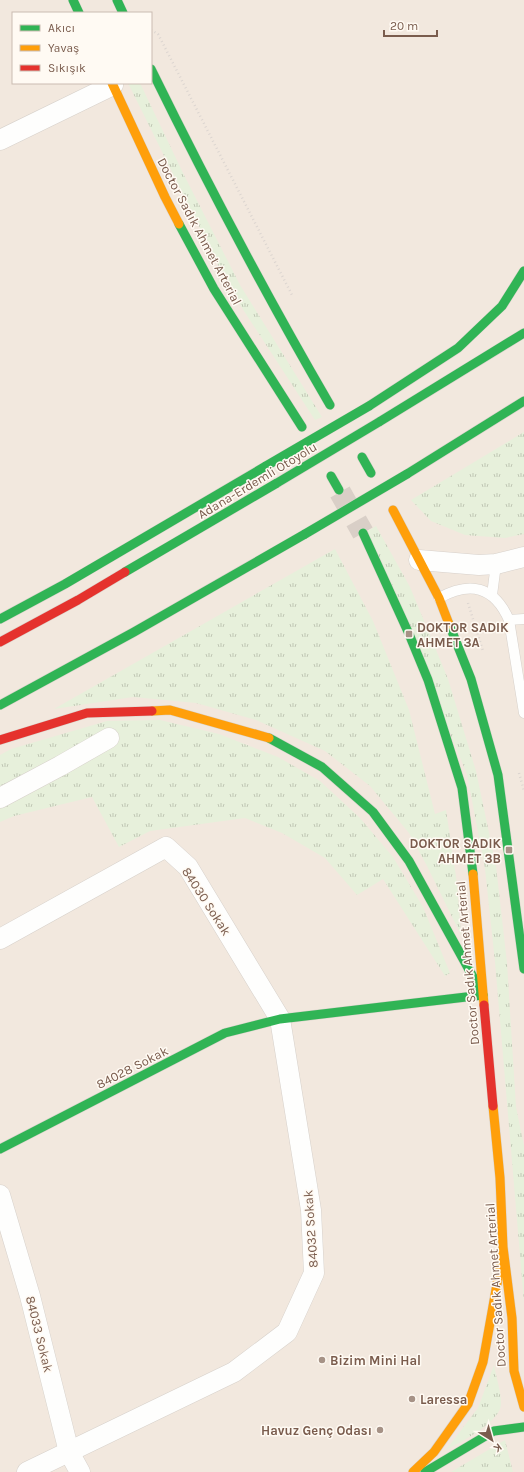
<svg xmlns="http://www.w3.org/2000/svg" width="524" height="1472" font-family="Karla,sans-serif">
  <defs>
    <pattern id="grass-tufts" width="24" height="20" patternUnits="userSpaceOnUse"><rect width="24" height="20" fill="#e7f0db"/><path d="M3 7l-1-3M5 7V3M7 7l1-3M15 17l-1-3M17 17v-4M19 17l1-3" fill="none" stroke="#c0c6b4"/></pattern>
  </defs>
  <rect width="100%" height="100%" fill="#f9f5f0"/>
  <path fill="#f2e8de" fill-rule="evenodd" d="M0,0H524V1472H0ZM13,13H151V83H13Z"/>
  <g fill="url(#grass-tufts)">
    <path d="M128,83H140L183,173L240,285L322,417L315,420L231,291Z"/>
    <path d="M524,432V534L505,538L465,535L431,521L411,500Z"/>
    <path d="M376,526L410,587L448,679L476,771L496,866L507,963L516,1107L524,1146V1302L495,962L485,869L467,774L366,532Z"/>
    <path d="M335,549L373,621L409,710L435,814L446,810L457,883L461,935L427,866L409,833L370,786L325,751L256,720L196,703L133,697L54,709Z"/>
    <path d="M160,720L219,734L278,757L320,781L360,818L393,857L423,907L450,973L445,976L383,879L357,895L325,858L282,833L245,818L150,831L119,847L92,797L14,816L0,822V755L11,749L107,721Z"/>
    <path d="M494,1365C496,1377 501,1391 501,1404C501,1422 459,1443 446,1450L478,1408Z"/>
    <path d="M505,1440L513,1472H451Z"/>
  </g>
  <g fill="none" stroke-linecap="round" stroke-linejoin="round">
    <path stroke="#d9cfc7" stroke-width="22" stroke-dasharray="22 11" stroke-linecap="butt" d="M340,492L363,533"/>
    <defs>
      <g id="lane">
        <path d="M492,595L496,564"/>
        <path d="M439,598C470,581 494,586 509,620L524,713"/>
        <path d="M509,620L524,619"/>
      </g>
      <g id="street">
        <path d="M0,140L113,85"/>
        <path d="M419,560L479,565L496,564L524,557"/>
        <path d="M0,798L60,766L109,738"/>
        <path d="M0,939L166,847L188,867L280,1019L311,1210L314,1273L287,1332L234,1372L27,1472"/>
        <path d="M0,1195L30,1296L69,1452L80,1472"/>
      </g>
      <g id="fast">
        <path d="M73,0L79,13"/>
        <path d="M117,0L123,13"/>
        <path d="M151,69C207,183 266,295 330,405"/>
        <path d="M179,224L214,289L302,427"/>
        <path d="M369,406L458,348L502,306L524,271"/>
        <path d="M379,422L524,333"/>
        <path d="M362,457L371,473"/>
        <path d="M407,474L524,401"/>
        <path d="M331,476L339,490"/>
        <path d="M363,533L409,634L428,680L462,788L473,874"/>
        <path d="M125,572L277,483"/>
        <path d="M0,619L65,584L266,466"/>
        <path d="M449,624L471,679L498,775L524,969"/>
        <path d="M0,705L134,632L305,534"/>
        <path d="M269,738L322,767L373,812L409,861L483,995"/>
        <path d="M0,1149L225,1033L280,1019L483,995"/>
        <path d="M425,1472L494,1431L524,1427"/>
      </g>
      <g id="slow">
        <path d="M112,83L165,197L179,224"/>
        <path d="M393,510L439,598L449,624"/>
        <path d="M152,711L170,710L269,738"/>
        <path d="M473,874L484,1005"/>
        <path d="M493,1106L500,1178L503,1247L512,1318L514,1371L524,1407"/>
        <path d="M413,1472L434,1452L468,1404L483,1362L502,1256"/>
      </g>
      <g id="jam">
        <path d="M0,642L78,600L125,572"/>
        <path d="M0,740L87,713L152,711"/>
        <path d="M484,1005L493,1106"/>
      </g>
    </defs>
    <use href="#lane" stroke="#d7d1cb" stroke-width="11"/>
    <use href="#street" stroke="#d7d1cb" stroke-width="21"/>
    <use href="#fast" stroke="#d9d2cb" stroke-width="10"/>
    <use href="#slow" stroke="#d9d2cb" stroke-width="10"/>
    <use href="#jam" stroke="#d9d2cb" stroke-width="10"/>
    <g stroke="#dcd5d0" stroke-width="2.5" stroke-dasharray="1 3" stroke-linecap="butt">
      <path d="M151,30L158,34L292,295"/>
      <path d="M468,603L483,651"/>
      <path d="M519,773L524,791"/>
    </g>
    <use href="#lane" stroke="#fefefd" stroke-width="10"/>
    <use href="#street" stroke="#fefefd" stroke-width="20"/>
    <use href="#fast" stroke="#30b455" stroke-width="9"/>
    <use href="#slow" stroke="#ff9f0a" stroke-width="9"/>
    <use href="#jam" stroke="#e5322d" stroke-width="9"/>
    <defs>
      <g id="fast-bridge">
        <path d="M266,466L369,406"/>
        <path d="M277,483L379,422"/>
        <path d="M305,534L407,474"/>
      </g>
    </defs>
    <use href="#fast-bridge" stroke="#dad1cc" stroke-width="10" stroke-linecap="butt"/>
    <use href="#fast-bridge" stroke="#30b455" stroke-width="9"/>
  </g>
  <g fill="#a69286" stroke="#fffaf3" stroke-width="1.5">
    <rect x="405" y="630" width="8" height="8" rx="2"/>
    <rect x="505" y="846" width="8" height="8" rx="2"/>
    <circle cx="322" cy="1360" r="4"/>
    <circle cx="412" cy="1399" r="4"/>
    <circle cx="380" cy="1430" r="4"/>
  </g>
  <g text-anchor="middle" stroke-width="3" stroke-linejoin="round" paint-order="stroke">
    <g font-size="13" fill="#7a5c4d" stroke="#fffaf3">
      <text transform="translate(200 231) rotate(62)" y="5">Doctor Sadık Ahmet Arterial</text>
      <text transform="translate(257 480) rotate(-31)" y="5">Adana-Erdemli Otoyolu</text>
      <text transform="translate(207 901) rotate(57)" y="5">84030 Sokak</text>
      <text transform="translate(467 963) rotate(-95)" y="5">Doctor Sadık Ahmet Arterial</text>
      <text transform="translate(132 1067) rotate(-27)" y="5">84028 Sokak</text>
      <text transform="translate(310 1229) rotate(-94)" y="5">84032 Sokak</text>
      <text transform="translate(495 1285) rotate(-94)" y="5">Doctor Sadık Ahmet Arterial</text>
      <text transform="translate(40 1334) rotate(76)" y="5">84033 Sokak</text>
    </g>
    <g font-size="13" font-weight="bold" fill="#7a5c4d" stroke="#fffaf3" text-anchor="start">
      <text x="417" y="632">DOKTOR SADIK<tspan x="417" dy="15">AHMET 3A</tspan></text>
      <text x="501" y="848" text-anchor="end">DOKTOR SADIK<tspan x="501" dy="15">AHMET 3B</tspan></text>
      <text x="330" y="1365">Bizim Mini Hal</text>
      <text x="420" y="1404">Laressa</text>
      <text x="372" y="1435" text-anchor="end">Havuz Genç Odası</text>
    </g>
  </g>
  <rect x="12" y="12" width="140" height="72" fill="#fffaf3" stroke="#cabbb1"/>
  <rect x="20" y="25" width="20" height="6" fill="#30b455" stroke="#cabbb1"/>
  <text x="48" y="32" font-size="12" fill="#7a5c4d">Akıcı</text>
  <rect x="20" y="45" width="20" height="6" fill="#ff9f0a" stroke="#cabbb1"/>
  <text x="48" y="52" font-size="12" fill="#7a5c4d">Yavaş</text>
  <rect x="20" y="65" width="20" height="6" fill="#e5322d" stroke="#cabbb1"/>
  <text x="48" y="72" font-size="12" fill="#7a5c4d">Sıkışık</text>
  <g transform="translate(492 1440) rotate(143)" stroke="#fffaf3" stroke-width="3" paint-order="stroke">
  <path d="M0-3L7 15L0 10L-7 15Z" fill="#7a5c4d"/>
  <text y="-6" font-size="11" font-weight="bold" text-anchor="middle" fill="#7a5c4d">K</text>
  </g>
  <path d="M384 30v6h53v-6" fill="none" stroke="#7a5c4d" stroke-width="2"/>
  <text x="390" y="30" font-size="12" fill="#7a5c4d" stroke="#fffaf3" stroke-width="3" paint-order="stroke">20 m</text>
</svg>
